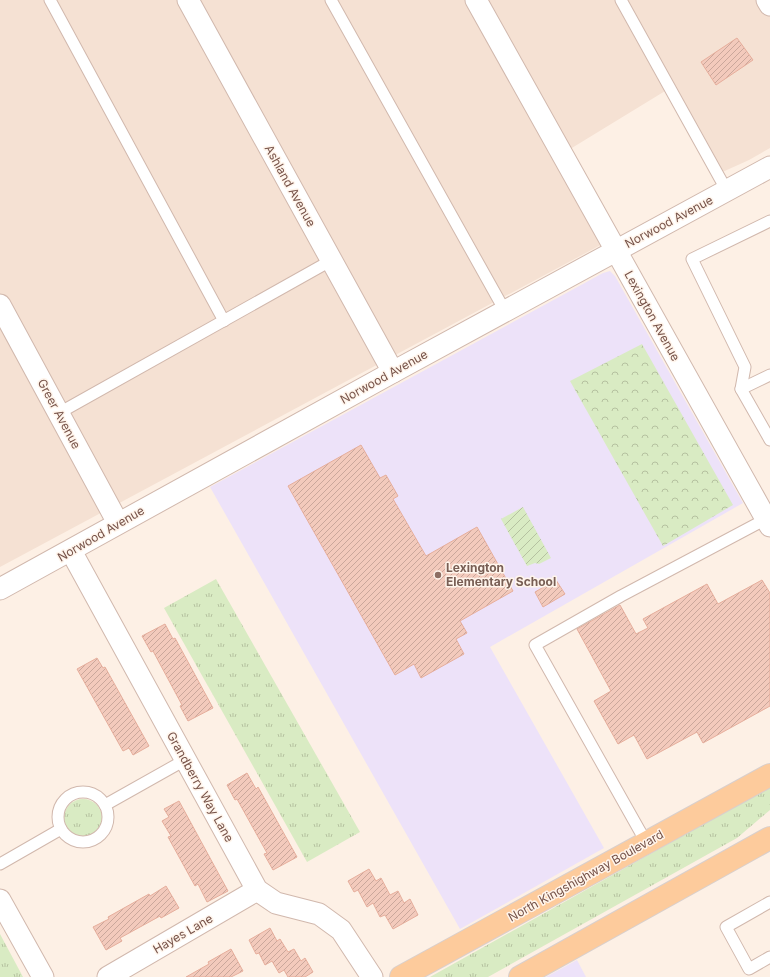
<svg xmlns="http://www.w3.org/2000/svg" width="770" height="977" font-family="Inter,sans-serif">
  <defs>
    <pattern id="grass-tufts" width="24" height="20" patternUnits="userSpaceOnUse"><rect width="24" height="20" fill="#d9ebc3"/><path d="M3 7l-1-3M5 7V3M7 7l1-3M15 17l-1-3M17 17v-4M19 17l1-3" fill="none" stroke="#b5c1a0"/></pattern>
    <pattern id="park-crowns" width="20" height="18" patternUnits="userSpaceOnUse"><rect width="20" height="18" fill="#d9ebc3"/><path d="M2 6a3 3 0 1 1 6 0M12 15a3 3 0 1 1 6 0" fill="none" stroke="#b5c1a0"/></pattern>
    <pattern id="garden-furrows" width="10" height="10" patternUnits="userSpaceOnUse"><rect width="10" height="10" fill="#d9ebc3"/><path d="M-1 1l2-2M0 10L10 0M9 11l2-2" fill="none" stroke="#b5c1a0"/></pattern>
    <pattern id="building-hatch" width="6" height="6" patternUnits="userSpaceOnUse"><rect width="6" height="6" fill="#f3cabc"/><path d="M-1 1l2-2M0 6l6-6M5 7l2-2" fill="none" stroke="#caa79b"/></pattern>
  </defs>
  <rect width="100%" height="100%" fill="#fdf0e5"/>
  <path fill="#f5e1d3" d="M0,0H770V148L749,160L718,174L670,88L562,154L610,240L0,567Z"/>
  <g fill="#ede2f9">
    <path d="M610,271L615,276L743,503L490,647L604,848L460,929L210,487L603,273Z"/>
    <path d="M577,960L586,977H546Z"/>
  </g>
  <g fill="url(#grass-tufts)">
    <path d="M216,579L360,832L307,862L164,608Z"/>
    <path d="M770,787V810L737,838L488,977H430Z"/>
    <circle cx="83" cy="818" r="19"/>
    <path d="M0,934L23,977H0Z"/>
  </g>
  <path fill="url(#park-crowns)" d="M642,344L733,505L663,546L570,381Z"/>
  <path fill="url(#garden-furrows)" d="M523,507L551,558L539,564L535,563L527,566L501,519Z"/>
  <g fill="url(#building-hatch)" stroke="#e6ae9c">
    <path d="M737,38L753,60L716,85L701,62Z"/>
    <path d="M361,445L380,478L386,475L398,496L393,499L426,556L477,527L513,591L460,621L467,633L456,639L464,654L421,678L414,664L395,675L288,486Z"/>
    <path d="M556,580L565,594L543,607L535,592Z"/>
    <path d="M762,580L770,593V706L703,743L697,732L647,759L634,735L618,744L594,701L611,691L577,629L620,605L636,634L648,628L643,619L707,584L718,604Z"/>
    <path d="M165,624L173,639L175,638L213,708L188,721L180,706L182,705L153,651L151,652L142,636Z"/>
    <path d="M97,658L103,668L105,667L149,746L133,755L129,748L123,751L77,669Z"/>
    <path d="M247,773L256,789L258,787L297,857L273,870L264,854L267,853L237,799L235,800L227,785Z"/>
    <path d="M179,801L228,891L207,902L198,884L195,886L168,837L171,836L162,821L169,817L164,809Z"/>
    <path d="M369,869L376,881L381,878L390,895L398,891L404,903L410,899L418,915L393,929L385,915L380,917L373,903L367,907L358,890L354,892L348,881Z"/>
    <path d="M166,886L179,908L161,918L160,916L120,938L122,941L106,950L93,927L109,919L108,917L149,894L150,896Z"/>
    <path d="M270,928L277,941L280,939L288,952L294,949L301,961L305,958L313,972L305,977H288L284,970L279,973L272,961L265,965L259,953L256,954L249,940Z"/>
    <path d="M231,949L243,971L231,977H186L209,964L208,962Z"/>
  </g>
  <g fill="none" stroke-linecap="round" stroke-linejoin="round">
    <defs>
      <g id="lane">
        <path d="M50,0L224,321"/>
        <path d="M331,0L505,311"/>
        <path d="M621,0L727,191"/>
        <path d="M770,221L692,259L745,367L741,389L770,440"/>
        <path d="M741,389L770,375"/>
        <path d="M59,413L332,260"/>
        <circle cx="83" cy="817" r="25"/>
        <path d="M105,805L185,760"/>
        <path d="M646,842L535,645L621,596L766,519"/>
        <path d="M0,864L61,829"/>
        <path d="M770,902L726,927L749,969L770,957"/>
      </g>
      <g id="street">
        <path d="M188,0L393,372"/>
        <path d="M476,0L770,526"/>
        <path d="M767,0L770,5"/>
        <path d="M0,305L118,523"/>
        <path d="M71,551L257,890L276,903L319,914L341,930L372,977"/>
        <path d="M0,589L393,372L770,167"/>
        <path d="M0,900L43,977"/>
        <path d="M108,977L257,890"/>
      </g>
      <g id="primary">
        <path d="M401,977L770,775"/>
        <path d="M520,977L770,838"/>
      </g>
    </defs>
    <use href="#lane" stroke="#d1b8ad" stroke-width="13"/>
    <use href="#street" stroke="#d1b8ad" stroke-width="23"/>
    <use href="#primary" stroke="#d9cfcc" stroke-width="24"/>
    <use href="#lane" stroke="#fff" stroke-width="11"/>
    <use href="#street" stroke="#fff" stroke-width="21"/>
    <use href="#primary" stroke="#fdcb9c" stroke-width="22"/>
  </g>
  <circle fill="#8d6e63" stroke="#fff5ec" stroke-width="1.5" cx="438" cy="575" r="4"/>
  <g text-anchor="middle" stroke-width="3" stroke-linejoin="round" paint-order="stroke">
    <g font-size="12" fill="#775349" stroke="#fff5ec">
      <text transform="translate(290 186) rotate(61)" y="4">Ashland Avenue</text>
      <text transform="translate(669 222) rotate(-28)" y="4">Norwood Avenue</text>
      <text transform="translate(652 316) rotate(61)" y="4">Lexington Avenue</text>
      <text transform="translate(384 377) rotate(-29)" y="4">Norwood Avenue</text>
      <text transform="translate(59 414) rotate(62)" y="4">Greer Avenue</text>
      <text transform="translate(101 534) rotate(-30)" y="4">Norwood Avenue</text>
      <text transform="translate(200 787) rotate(61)" y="4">Grandberry Way Lane</text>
      <text transform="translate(586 876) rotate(-29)" y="4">North Kingshighway Boulevard</text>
      <text transform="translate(183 934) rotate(-30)" y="4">Hayes Lane</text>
    </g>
    <g font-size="12" font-weight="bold" fill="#785e54" stroke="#fff5ec" text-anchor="start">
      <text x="446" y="572">Lexington<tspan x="446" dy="14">Elementary School</tspan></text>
    </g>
  </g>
</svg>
